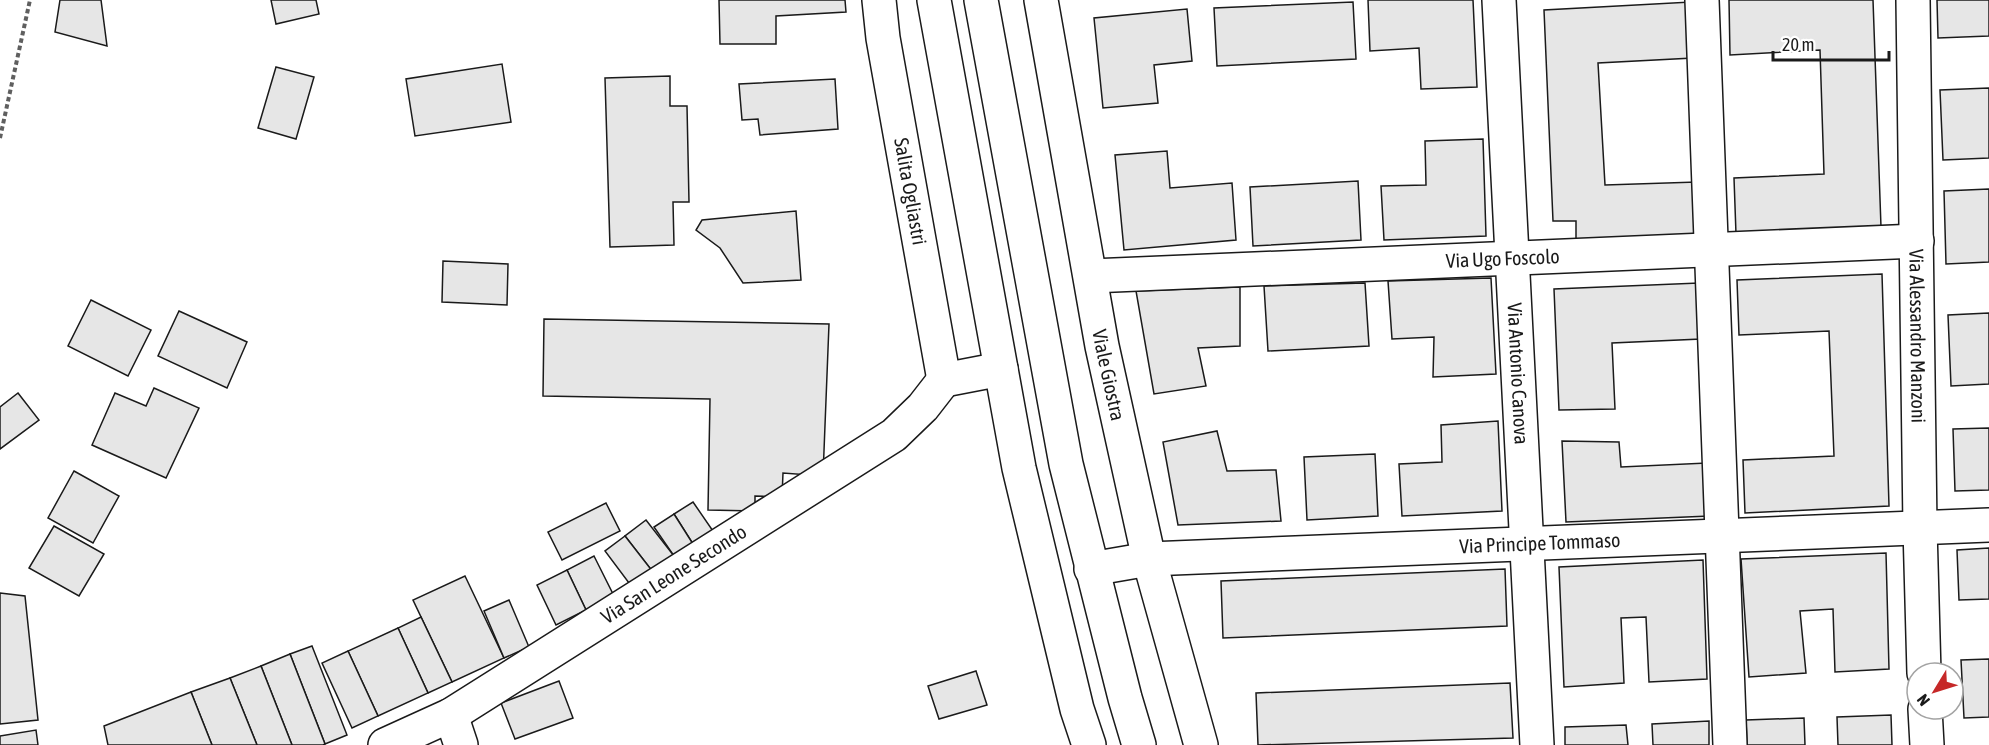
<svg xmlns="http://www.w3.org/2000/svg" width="1989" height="745" font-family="'Asap Condensed',sans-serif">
  <rect width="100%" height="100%" fill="#fff"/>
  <g fill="#e6e6e6" stroke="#1a1a1a" stroke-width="1.5">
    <path d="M60,0H101L107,46L55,32Z"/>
    <path d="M271,0H316L319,14L276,24Z"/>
    <path d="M719,0H845L846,12L776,16V44H720Z"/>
    <path d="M1368,0H1473L1477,87L1421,89L1419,48L1370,51Z"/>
    <path d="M1729,0H1873L1881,227L1736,234L1734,178L1824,174L1820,50L1730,55Z"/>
    <path d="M1937,0H1989V36L1938,38Z"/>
    <path d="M1353,2L1356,59L1217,66L1214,8Z"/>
    <path d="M1691,2L1693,58L1598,63L1605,185L1697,182L1699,237L1576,243V221H1553L1544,10Z"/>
    <path d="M1187,9L1192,61L1154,65L1158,103L1103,108L1094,18Z"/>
    <path d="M502,64L511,122L415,136L406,79Z"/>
    <path d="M276,67L314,77L296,139L258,128Z"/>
    <path d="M670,76V106H687L689,202H673L674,245L610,247L605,78Z"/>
    <path d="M835,79L838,129L760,135L758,119L742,120L739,84Z"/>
    <path d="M1989,88V158L1943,160L1940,90Z"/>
    <path d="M1483,139L1486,236L1384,240L1381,186L1426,185L1425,141Z"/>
    <path d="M1167,151L1170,188L1232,183L1236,240L1124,250L1115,155Z"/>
    <path d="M1358,181L1361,240L1253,246L1250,187Z"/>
    <path d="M1989,189V262L1946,264L1944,191Z"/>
    <path d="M796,211L801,280L743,283L720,248L696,230L702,220Z"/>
    <path d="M443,261L508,264L507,305L442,302Z"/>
    <path d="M1882,274L1889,506L1745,513L1743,460L1834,456L1829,331L1739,335L1737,280Z"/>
    <path d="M1491,278L1496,374L1433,377L1434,337L1392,339L1388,281Z"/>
    <path d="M1365,283L1369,346L1268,351L1264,286Z"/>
    <path d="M1699,283L1701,339L1612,343L1615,409L1559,410L1554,289Z"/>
    <path d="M1240,287V346L1198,348L1206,386L1154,394L1136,291Z"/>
    <path d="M91,300L151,330L128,376L68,346Z"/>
    <path d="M179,311L247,342L227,388L158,356Z"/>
    <path d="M1989,313V384L1951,386L1948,315Z"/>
    <path d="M544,319L829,324L823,476L783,473L782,497L755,496V511L708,510L710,399L543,396Z"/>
    <path d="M154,388L199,408L166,478L92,445L115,393L146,406Z"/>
    <path d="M18,393L39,420L0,449V407Z"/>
    <path d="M1498,421L1502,511L1402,516L1399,464L1442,462L1441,425Z"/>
    <path d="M1989,428V490L1955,491L1953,429Z"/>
    <path d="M1217,431L1227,471L1276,470L1281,521L1178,525L1163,442Z"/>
    <path d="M1562,441L1619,442L1621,467L1707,463L1710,516L1566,522Z"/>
    <path d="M1375,454L1378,516L1307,520L1304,457Z"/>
    <path d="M74,471L119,496L93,543L48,518Z"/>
    <path d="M693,502L713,531L693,544L674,514Z"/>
    <path d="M606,503L620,531L562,560L548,532Z"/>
    <path d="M674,514L693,544L674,556L654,527Z"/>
    <path d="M646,520L674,556L653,572L625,536Z"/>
    <path d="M54,526L104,554L79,596L29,568Z"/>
    <path d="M625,536L653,572L632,587L605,551Z"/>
    <path d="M1989,548V599L1959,600L1957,550Z"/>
    <path d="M1886,553L1889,669L1835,672L1833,609L1800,611L1806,673L1749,677L1741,559Z"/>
    <path d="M594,556L614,596L586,610L567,570Z"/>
    <path d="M1703,560L1707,679L1649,682L1646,617L1621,618L1624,683L1564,687L1559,567Z"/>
    <path d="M1505,569L1507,626L1223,638L1221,581Z"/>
    <path d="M567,570L586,610L556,625L537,585Z"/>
    <path d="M465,576L504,658L452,682L413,600Z"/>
    <path d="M0,593L25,596L38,720L0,724Z"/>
    <path d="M509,600L529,647L504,658L484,611Z"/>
    <path d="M421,617L452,682L428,693L398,628Z"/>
    <path d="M398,628L428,693L378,716L348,651Z"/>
    <path d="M312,646L347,735L325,744L290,654Z"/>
    <path d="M348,651L378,716L352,728L322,663Z"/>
    <path d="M290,654L325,744L323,745H292L261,666Z"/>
    <path d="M1989,659V717L1964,718L1961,660Z"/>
    <path d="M261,666L292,745H257L230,678Z"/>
    <path d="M976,671L987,705L939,719L928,686Z"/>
    <path d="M230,678L257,745H212L191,692Z"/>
    <path d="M559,681L573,718L515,739L501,703Z"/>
    <path d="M1510,683L1513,738L1258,745L1256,693Z"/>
    <path d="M191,692L212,745H108L104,726Z"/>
    <path d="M1891,715L1892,745H1838L1837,717Z"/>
    <path d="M1804,718L1805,745H1747L1746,720Z"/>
    <path d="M1709,721V745H1653L1652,724Z"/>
    <path d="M1626,725L1628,745H1565V727Z"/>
    <path d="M36,730L38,745H0V736Z"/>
  </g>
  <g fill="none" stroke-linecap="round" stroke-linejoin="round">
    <defs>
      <g id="minor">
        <path id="s1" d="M879,0L883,38L944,380"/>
        <path id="s2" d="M1041,0L1102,346L1149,559L1201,745"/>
        <path id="s3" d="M1499,0L1537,745"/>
        <path d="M1702,0L1730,745"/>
        <path id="s4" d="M1913,0L1920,528L1924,673"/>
        <path id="s5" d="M1091,276L1917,241"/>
        <path d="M944,380L1001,369"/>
        <path id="s6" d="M1091,569L1149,559L1989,525"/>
        <path d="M1925,709L1927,745"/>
        <path d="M451,715L461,745"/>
        <path id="s7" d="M385,745L451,715L894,435L923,407L944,380"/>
      </g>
      <g id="primary">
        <path d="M934,0L1019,468L1077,709L1089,745"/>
        <path d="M981,0L1066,464L1125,698L1139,745"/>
      </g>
    </defs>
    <use href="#minor" stroke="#1a1a1a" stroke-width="36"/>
    <use href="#primary" stroke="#1a1a1a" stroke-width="36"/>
    <path stroke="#5f5f5f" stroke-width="4" stroke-dasharray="4.5 3" stroke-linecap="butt" d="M0,138L30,0"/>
    <use href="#minor" stroke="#fff" stroke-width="33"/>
    <use href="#primary" stroke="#fff" stroke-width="33"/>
  </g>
  <g text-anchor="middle" stroke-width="4.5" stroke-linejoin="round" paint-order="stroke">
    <g font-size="20" fill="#1a1a1a" stroke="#fff">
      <text dy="7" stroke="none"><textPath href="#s1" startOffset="194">Salita Ogliastri</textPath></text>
      <text dy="7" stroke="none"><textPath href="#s5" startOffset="412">Via Ugo Foscolo</textPath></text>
      <text dy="7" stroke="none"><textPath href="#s4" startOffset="336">Via Alessandro Manzoni</textPath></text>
      <text dy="7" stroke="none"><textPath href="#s3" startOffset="374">Via Antonio Canova</textPath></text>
      <text dy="7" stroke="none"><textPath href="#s2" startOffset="381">Viale Giostra</textPath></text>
      <text dy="7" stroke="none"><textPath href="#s6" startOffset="450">Via Principe Tommaso</textPath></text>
      <text dy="7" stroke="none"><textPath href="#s7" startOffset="336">Via San Leone Secondo</textPath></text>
    </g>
  </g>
  <g transform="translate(1935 691) rotate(232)"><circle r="28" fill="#ffffff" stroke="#a3a3a3" stroke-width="1.5"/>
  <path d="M0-4.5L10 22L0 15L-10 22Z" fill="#c62828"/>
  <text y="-9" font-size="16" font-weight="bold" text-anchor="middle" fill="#1a1a1a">N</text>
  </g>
  <path d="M1773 51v9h116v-9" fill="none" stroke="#1a1a1a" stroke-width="3"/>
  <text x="1782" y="51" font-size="18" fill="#1a1a1a" stroke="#ffffff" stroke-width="4.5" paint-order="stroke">20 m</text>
</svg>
